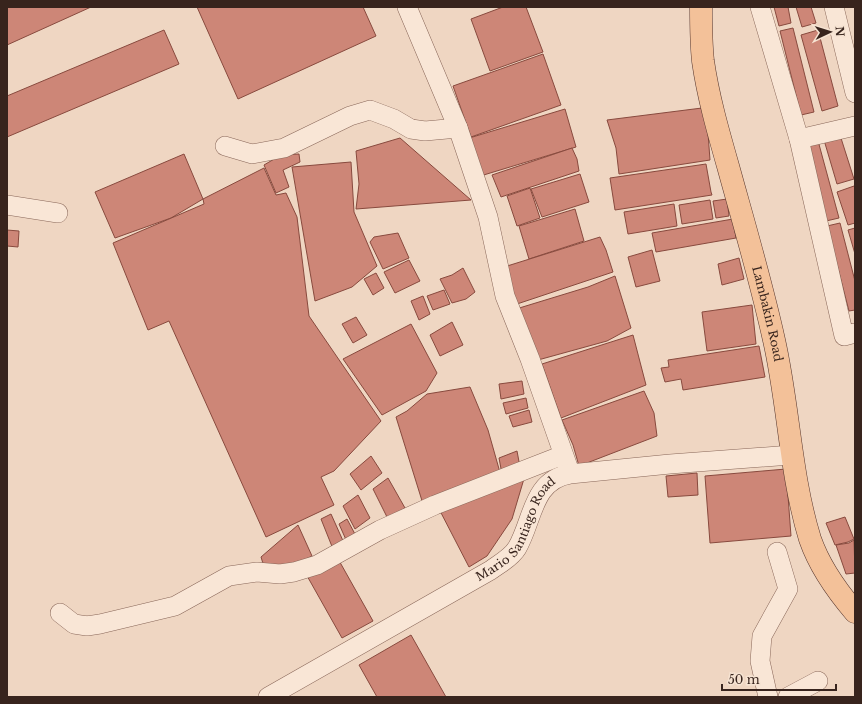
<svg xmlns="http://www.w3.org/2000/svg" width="862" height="704" font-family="'Libre Baskerville',serif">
  <rect width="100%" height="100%" fill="#efd6c2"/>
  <g fill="#cd8677" stroke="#884a3e">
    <path d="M7,7H91L7,45Z"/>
    <path d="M197,7H363L376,36L238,99Z"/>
    <path d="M503,7H526L543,52L490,71L471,19Z"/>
    <path d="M774,7H788L791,23L779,26Z"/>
    <path d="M796,7H811L816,23L802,27Z"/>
    <path d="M793,28L814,112L801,115L780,31Z"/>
    <path d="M164,30L179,64L7,137V96Z"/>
    <path d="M818,30L838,106L822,111L801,35Z"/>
    <path d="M543,54L561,105L471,137L453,86Z"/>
    <path d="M702,108L708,133L710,160L619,174L616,148L607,120Z"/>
    <path d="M565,109L576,147L477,177L466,139Z"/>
    <path d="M840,135L854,179L837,184L824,140Z"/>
    <path d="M817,137L839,218L826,221L805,140Z"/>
    <path d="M400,138L471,200L356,209L359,184L356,151Z"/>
    <path d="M572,148L577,159L579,171L501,197L492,175Z"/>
    <path d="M184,154L203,199L171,218L115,238L95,192Z"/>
    <path d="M299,154L300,162L283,170L289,187L276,193L264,165L281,155Z"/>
    <path d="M351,162L354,212L377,266L352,287L315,301L292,167Z"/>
    <path d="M706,164L711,192L712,195L615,210L610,178Z"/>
    <path d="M264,168L276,195L286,193L297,217L309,316L381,421L334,471L321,477L334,505L266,537L169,321L148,330L113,243L204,204L203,199Z"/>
    <path d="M580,174L589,202L542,217L531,189Z"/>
    <path d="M854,186L855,189V223L848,225L837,192Z"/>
    <path d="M530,188L540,218L517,226L507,196Z"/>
    <path d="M727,199L729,216L716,218L713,201Z"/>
    <path d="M710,200L713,219L682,224L679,205Z"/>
    <path d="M674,204L677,226L628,234L624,212Z"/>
    <path d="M575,209L584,241L529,259L519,226Z"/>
    <path d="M733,219L736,238L656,252L652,233Z"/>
    <path d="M840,223L855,281V310L849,311L827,226Z"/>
    <path d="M855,228V254L848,230Z"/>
    <path d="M7,230L19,231L18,247L7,246Z"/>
    <path d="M398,233L409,258L383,269L370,242L374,237Z"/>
    <path d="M600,237L606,250L613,272L514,305L504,267Z"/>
    <path d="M652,250L660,281L636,287L628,257Z"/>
    <path d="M739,258L744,279L722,285L718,264Z"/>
    <path d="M409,260L420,281L395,293L384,272Z"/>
    <path d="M463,268L475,292L466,299L452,303L440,279L452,275Z"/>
    <path d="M376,273L384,288L373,295L364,279Z"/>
    <path d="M615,276L631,328L607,341L538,360L516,309L588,287Z"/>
    <path d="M444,290L450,304L433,310L427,296Z"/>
    <path d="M423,296L430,314L419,320L411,301Z"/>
    <path d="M752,305L756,344L707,351L702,312Z"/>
    <path d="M356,317L367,335L353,343L342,324Z"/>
    <path d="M452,322L463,345L440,356L430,335Z"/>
    <path d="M411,324L437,373L426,391L382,415L343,359Z"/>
    <path d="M633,335L646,385L561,418L542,364Z"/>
    <path d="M759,346L765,377L683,390L681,379L665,382L661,368L669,367L668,360Z"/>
    <path d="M522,381L524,394L501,399L499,384Z"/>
    <path d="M470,387L488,430L501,476L423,504L396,417L407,411L427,394Z"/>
    <path d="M644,391L654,413L657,436L579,466L573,445L562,420Z"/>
    <path d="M526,398L528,408L506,414L503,403Z"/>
    <path d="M529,410L532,422L513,427L509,416Z"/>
    <path d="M517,451L520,467L502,474L499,458Z"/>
    <path d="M371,456L382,473L361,490L350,474Z"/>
    <path d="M786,469L791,536L710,543L705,476Z"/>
    <path d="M526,472L512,519L487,556L469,567L438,507Z"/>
    <path d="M697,473L698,495L668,497L666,476Z"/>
    <path d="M388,478L405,508L388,519L373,489Z"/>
    <path d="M358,495L370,518L355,529L343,506Z"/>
    <path d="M331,514L344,543L333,549L321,519Z"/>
    <path d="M845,517L854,539L848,542L835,545L826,523Z"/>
    <path d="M347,519L356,536L347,542L339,524Z"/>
    <path d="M298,525L312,556L291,567L265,570L261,557Z"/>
    <path d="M854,540L855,573L846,574L836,545L849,543Z"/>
    <path d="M337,557L373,621L342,638L306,574Z"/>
    <path d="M411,635L446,697H377L359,665Z"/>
  </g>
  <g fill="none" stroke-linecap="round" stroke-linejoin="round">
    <defs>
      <g id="minor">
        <path d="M407,7L458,128L488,217L505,296L530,359L568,467"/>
        <path d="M760,7L799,139L844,336L855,333"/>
        <path d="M834,7L855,93"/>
        <path d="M799,139L855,126"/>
        <path d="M225,146L252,154L284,148L350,116L370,110L394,119L411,129L425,131L458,128"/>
        <path d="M7,205L58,213"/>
        <path d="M60,613L74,624L87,626L100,624L175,606L229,576L257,572L280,574L294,572L317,565L380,530L435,505L563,455"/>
        <path id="s1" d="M268,697L491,570C499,564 511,558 517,548C533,521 532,480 570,474L670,464L791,455"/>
        <path d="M768,697L760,661L762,636L788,589L777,552"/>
        <path d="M788,697L818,681"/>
      </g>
      <g id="major">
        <path id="s2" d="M701,7C701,25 701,43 703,61C708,96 718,131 728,166C744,224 761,281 774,340C789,406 790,474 810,539C819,565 837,591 855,612"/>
      </g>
    </defs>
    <use href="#minor" stroke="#896759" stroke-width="20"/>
    <use href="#major" stroke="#57362d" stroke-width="23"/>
    <use href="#minor" stroke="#f9e6d6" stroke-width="19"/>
    <use href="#major" stroke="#f3c199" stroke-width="22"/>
  </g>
  <g text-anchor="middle" stroke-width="4" stroke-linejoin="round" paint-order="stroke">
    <g font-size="12" fill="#38241d" stroke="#f6e3d2">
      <text dy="4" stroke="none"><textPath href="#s2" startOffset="315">Lambakin Road</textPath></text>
      <text dy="4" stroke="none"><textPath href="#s1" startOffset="305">Mario Santiago Road</textPath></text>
    </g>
  </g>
  <rect width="862" height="704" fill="none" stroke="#38241d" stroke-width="16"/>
  <g transform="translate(830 32) rotate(86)" stroke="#f6e3d2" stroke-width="3" paint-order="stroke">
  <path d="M0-3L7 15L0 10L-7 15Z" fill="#38241d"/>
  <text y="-6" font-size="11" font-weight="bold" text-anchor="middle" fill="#38241d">N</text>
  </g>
  <path d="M722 684v6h114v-6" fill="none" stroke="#38241d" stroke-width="2"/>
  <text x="728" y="684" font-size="12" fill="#38241d" stroke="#f6e3d2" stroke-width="3" paint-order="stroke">50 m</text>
</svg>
